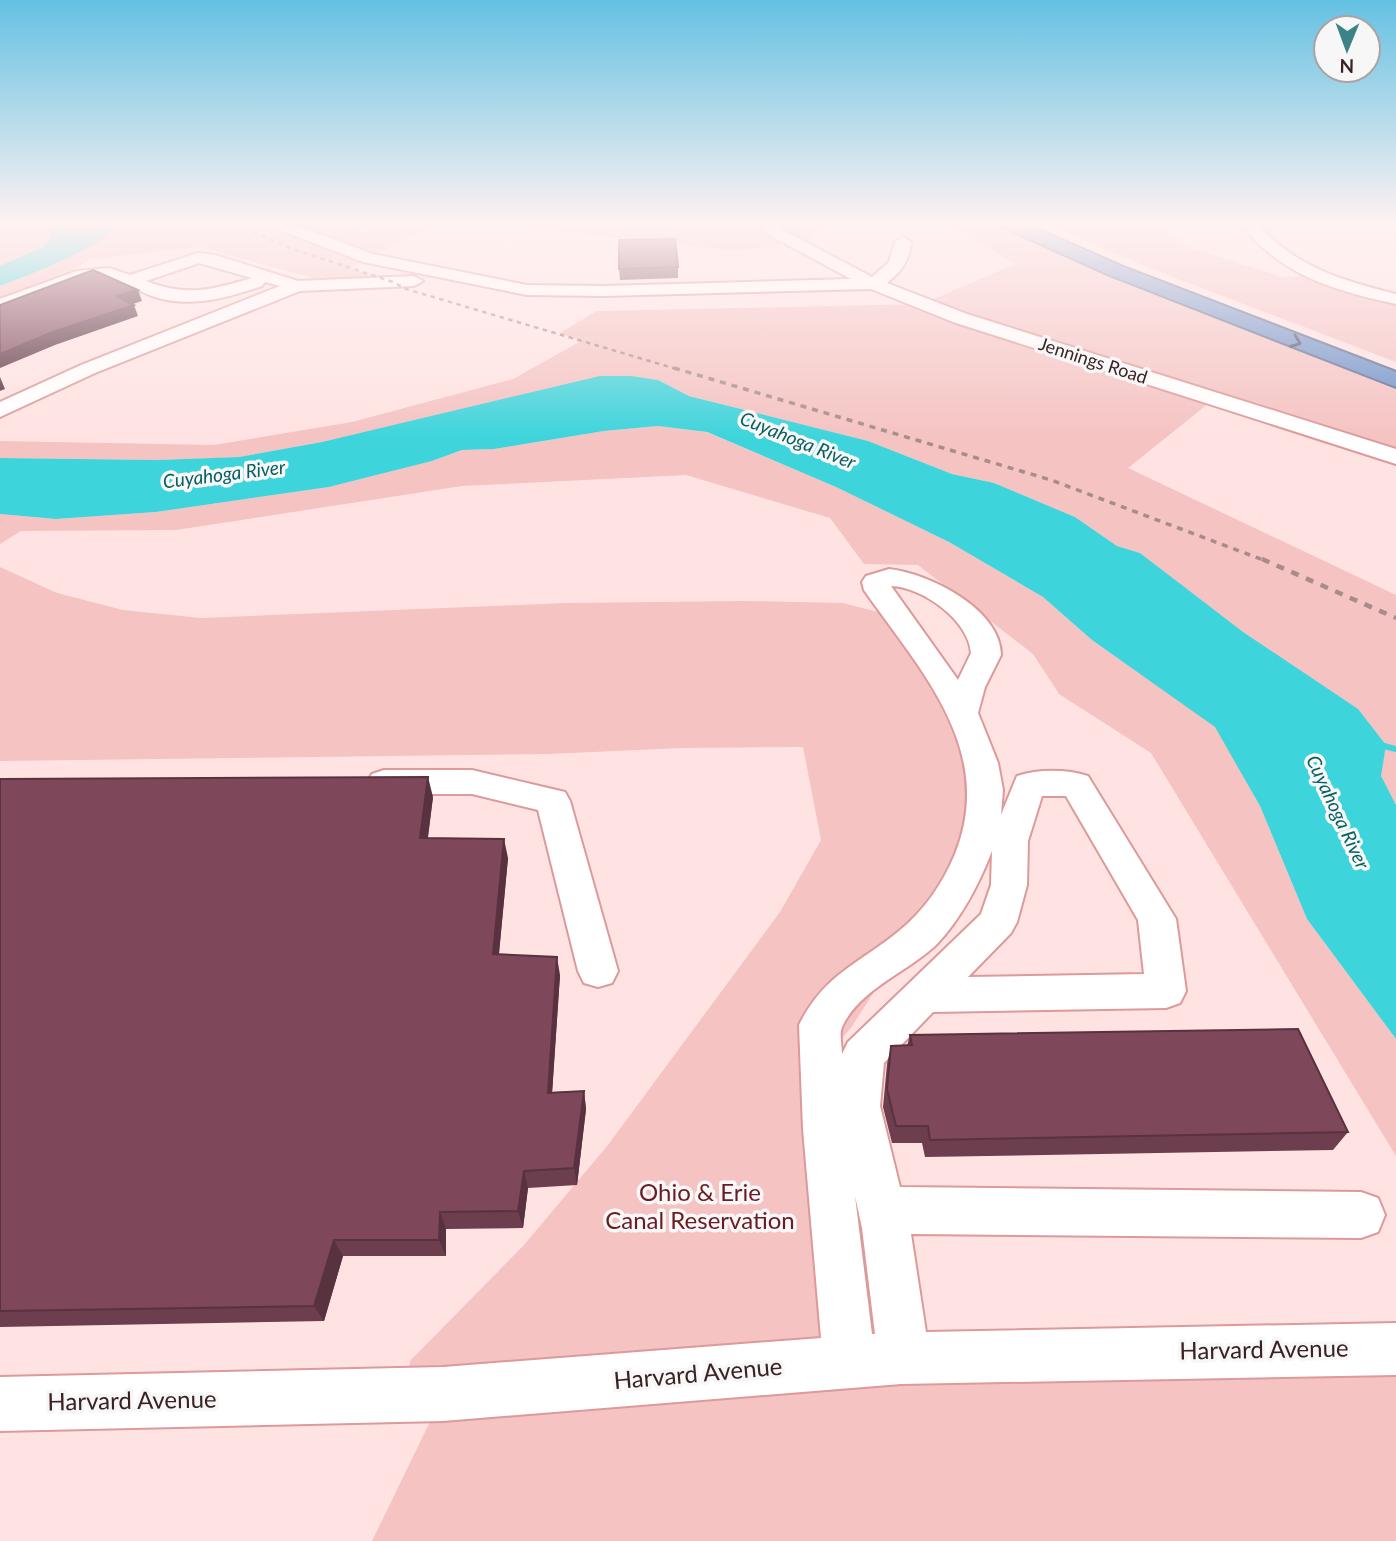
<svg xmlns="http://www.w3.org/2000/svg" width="1396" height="1541" font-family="Lato,sans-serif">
  <rect width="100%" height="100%" fill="#ffe3e2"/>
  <g fill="#f4c3c2">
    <path d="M0,222H60L43,247L0,267Z"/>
    <path d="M121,222H326L366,232L390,222H461L419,232L349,268L393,282L331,283L199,247L91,259L68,273L0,298V286L57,264L120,227Z"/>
    <path d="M472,222H826L803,247L796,243L735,251Z"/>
    <path d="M946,222H1007L1073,252L1396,380V457L1214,399L1128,468L1396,595V805L1380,776L1386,745L1140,553L1117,546L1075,517L994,483L952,474L868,441L689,396L658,380L600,377L322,442L239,457L157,460L0,458V441L214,445L352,422L513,379L581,341L560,333L597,311L922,304L1015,264Z"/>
    <path d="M1042,222H1162L1185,246L1283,277L1315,275L1396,299V362L1162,273Z"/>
    <path d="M658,426L706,432L836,487L949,542L1043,597L1092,640L1216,727L1260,806L1307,919L1396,1039V1156L1151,753L1059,694L1033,654L918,565L864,564L830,518L686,475L462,486L176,530L21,531L0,544V514L56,519L156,512L329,487L432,461L462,450L494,449L604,431Z"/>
    <path d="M0,567L57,593L123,610L201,618L566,603L744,601L843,603L886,614L962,713L983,821L851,1028L822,1060L849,1361L1396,1349V1541H372L443,1395H407L410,1361L524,1245L608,1145L780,912L821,840L803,747L681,748L549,754L0,761Z"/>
  </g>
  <g fill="#3ed4db">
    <path d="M51,222H121L120,227C83,254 43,270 0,286V266L43,247L51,236Z"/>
    <path d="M600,376H631L658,380L689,396L868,441L952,474L994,483L1075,517L1117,546L1140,553L1243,632L1358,709L1386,745L1381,776L1396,805V1039L1307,919L1260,806L1215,727L1092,640L1043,597L949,542L836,487L707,432L658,426L604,431L494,449L462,450L432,461L329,487L156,512L56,519L0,514V458L157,460L239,457L322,442Z"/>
  </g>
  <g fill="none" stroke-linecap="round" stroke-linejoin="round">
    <path stroke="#3ed4db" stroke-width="6" d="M1380,745L1396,749"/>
    <defs>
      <g id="minor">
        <path d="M265,222H287L373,254L527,285L604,286L851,279L771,236L756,222H774L783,230L872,277L889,262L895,242L903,237L911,242C910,260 901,272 887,283L967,314L1396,449V464L953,322L871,289L604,296L527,295L363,262L267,225Z"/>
        <path d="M1240,222H1256C1292,266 1343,281 1396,294V304C1336,291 1278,275 1240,222Z"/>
        <path d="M198,253L215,255L298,281L414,276L423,281L414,286L300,291L95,373L0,417V402L81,365L280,286L265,282L262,286C226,298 190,309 152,296C138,291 122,281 107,279C75,273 32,303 0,311V299L77,271L109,268L130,275ZM199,263L252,278C211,290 187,297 146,281Z"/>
        <path d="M889,569C928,573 1001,609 1001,655L985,687L978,713L998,763L1003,790L1001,815L1017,776C1038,769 1067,769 1088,776L1176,919L1186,991L1180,1003L1166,1008L933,1012L884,1063L880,1106L900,1187L1361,1192L1378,1198L1385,1215L1378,1232L1361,1238L911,1234L926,1332L1396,1323V1375L901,1384L443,1421L0,1431V1377L443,1367L821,1338L803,1129L799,1025C824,974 859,964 899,931C924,911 943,883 955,854C997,750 920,670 864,590L862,582L866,576ZM891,586C922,587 969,620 971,653L958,680ZM1042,796H1066L1138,920L1144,974L968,977L1011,933L1017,922L1027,885L1028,841ZM992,851L991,885L981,914L848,1042L842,1054C842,1046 839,1034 842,1027C860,988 909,972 938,943C962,917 979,884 992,851ZM855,1196L862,1228L875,1334H872Z"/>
        <path d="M384,770H472L565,792L570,801L618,971L612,983L598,987L584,983L578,971L538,810L472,794H384L372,790L367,782L372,774Z"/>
      </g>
      <path id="highway" d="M998,222H1022L1121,266L1396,372V387L1107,274L1001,226Z"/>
    </defs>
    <use href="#minor" stroke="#dc9a9a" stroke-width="4"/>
    <use href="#highway" stroke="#5c6a8e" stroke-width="4"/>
    <use href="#minor" fill="#fff" fill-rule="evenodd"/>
    <use href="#highway" fill="#6d91c8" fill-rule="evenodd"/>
    <path stroke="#a78c8b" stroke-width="2.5" stroke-dasharray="4.5 4.5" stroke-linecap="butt" d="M228,222L290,248L393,282L406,289L680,370"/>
    <path stroke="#a78c8b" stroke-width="3.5" stroke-dasharray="6 6" stroke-linecap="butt" d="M674,368L1051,480L1266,561"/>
    <path stroke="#a78c8b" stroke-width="4.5" stroke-dasharray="8 8" stroke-linecap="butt" d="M1262,559L1396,618"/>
  </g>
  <g fill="#6d3e4d">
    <path d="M678,267V278L620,280L619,269Z"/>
    <path d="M0,779L433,797L428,838L508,858L499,954L560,975L552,1092L584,1091L586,1109L577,1185L528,1188L523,1228L446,1229V1256H343L324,1321L0,1327Z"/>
    <path d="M910,1035L1348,1132L1333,1150L925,1157L922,1143H892L883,1107L887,1064L891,1046H907Z"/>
  </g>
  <g fill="#59323f">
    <path d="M138,290L142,301L121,308L116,296Z"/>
    <path d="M134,305L138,316L55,345L0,368V354L50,333Z"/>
    <path d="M0,377L5,389L0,391Z"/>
    <path d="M428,777L433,797L425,857L420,838Z"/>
    <path d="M504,839L508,858L497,973L493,954Z"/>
    <path d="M557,957L560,975L551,1110L548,1093Z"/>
    <path d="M584,1091L586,1109L577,1185L574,1168Z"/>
    <path d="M524,1171L528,1188L523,1228L518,1211Z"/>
    <path d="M440,1212L446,1229V1256L439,1240Z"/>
    <path d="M334,1240L343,1256L324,1321L314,1306Z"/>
  </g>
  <g fill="#7f485a" stroke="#59323f" stroke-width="2">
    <path d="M675,239L678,267L619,269V240Z"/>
    <path d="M93,270L138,290L116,296L134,305L50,333L0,354V305Z"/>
    <path d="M428,777L420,838L504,839L493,954L557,957L548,1093L584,1091L574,1168L524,1171L518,1211L440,1212L439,1240H334L314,1306L0,1311V779Z"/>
    <path d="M1298,1029L1348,1132L930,1140L928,1126H896L887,1089L891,1046L912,1045L910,1035Z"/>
  </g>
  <defs><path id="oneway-chevron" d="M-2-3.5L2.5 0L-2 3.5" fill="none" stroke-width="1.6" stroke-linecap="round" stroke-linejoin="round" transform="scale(1.75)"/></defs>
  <use stroke="#4c495c" href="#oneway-chevron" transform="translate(1296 342) rotate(21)"/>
  <linearGradient id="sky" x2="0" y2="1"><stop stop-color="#64c1e3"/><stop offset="0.51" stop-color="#fff2f2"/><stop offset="1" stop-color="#fff2f2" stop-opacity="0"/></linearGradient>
  <rect width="1396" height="438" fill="url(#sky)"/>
  <g text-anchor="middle" stroke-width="7" stroke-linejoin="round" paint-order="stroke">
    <g font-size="18" fill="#3b2222" stroke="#f7f7f7">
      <text transform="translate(1093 361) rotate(18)" y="6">Jennings Road</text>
    </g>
    <g font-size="19" font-style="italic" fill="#075f62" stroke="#f7f7f7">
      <text transform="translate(798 440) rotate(22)" y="7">Cuyahoga River</text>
      <text transform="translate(224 474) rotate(-7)" y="7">Cuyahoga River</text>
      <text transform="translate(1338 812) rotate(65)" y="7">Cuyahoga River</text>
    </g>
    <g font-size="24" fill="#6a1c24" stroke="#f7f7f7">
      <text x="700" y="1201">Ohio &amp; Erie<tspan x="700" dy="28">Canal Reservation</tspan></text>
    </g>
    <g font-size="24" fill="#3b2222" stroke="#f7f7f7">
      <text transform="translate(1264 1350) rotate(-1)" y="8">Harvard Avenue</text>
      <text transform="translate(698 1374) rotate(-5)" y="8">Harvard Avenue</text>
      <text transform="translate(132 1401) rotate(-1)" y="8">Harvard Avenue</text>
    </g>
  </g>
  <g transform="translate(1347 49) rotate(181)"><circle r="33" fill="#f7f7f7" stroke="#aca2a2" stroke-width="2"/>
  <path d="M0-5L12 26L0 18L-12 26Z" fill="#3b8386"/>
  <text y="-10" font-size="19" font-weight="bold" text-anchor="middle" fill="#3b2222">N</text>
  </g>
</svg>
